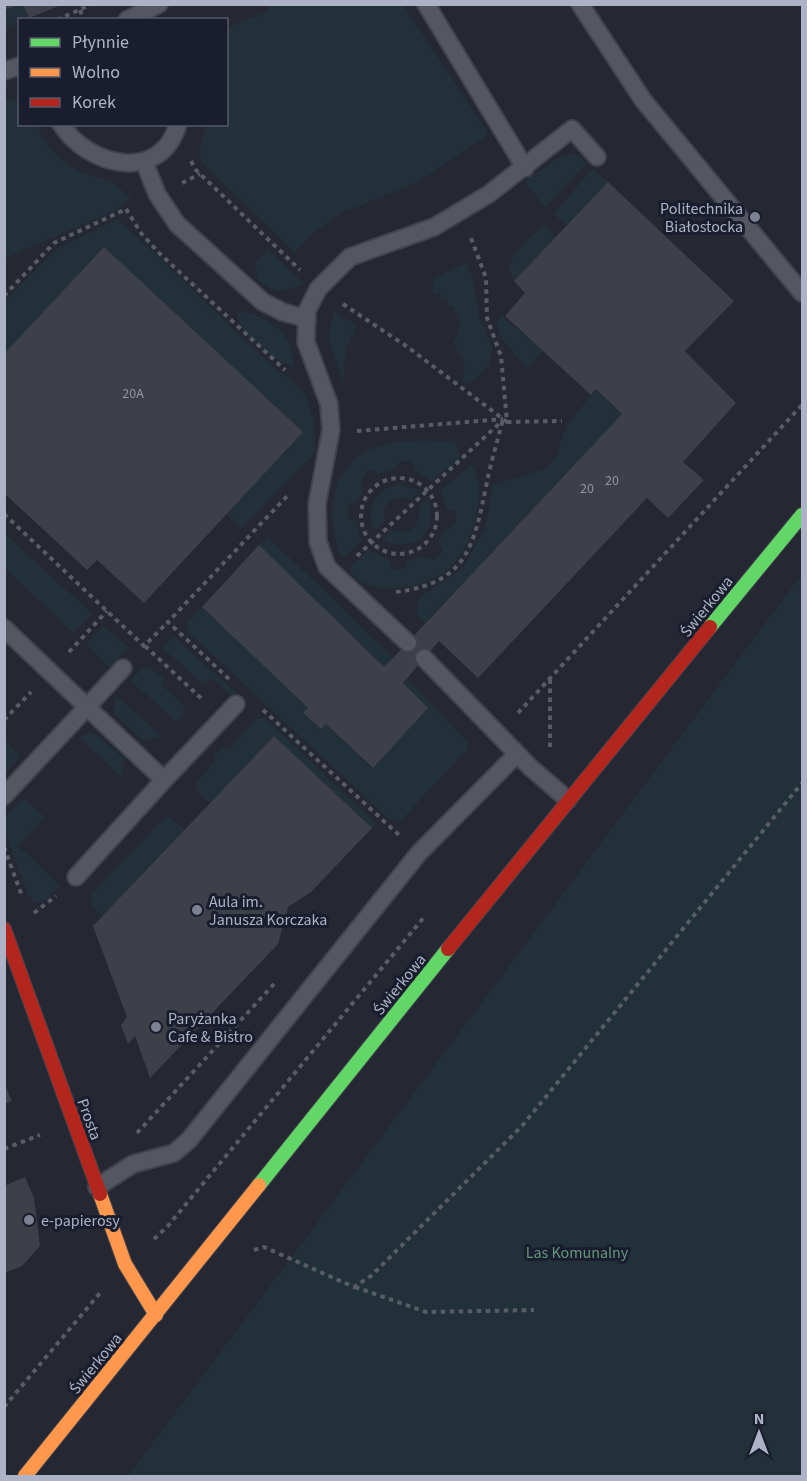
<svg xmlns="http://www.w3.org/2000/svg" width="807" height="1481" font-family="'Source Sans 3',sans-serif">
  <rect width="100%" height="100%" fill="#252833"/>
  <g fill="#223139">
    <path d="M19,5H23L29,18L20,20L19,22L5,28L4,11Z"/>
    <path d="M267,5H403L489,134L419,182L341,213L315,231L295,252L204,165L198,152L207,125L226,124L227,28L269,11Z"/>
    <path d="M5,99L19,101L20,124L36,125L51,150L62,161L80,172L112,182L131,198L112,212L5,258Z"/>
    <path d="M569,154L578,155L587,163L545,207L524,181L561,156Z"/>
    <path d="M592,169L608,182L567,226L554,214Z"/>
    <path d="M118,219L279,372C312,388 316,421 315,453L242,528L226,515L303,432L104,248L5,354V301L58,248Z"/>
    <path d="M544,225L556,237L514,281L508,266L522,245Z"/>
    <path d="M268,249L304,284C286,292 272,293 257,279L256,262Z"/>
    <path d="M466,263L472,276L479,316L493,350L488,367L467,384L462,382C468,366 463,357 453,344L462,324L458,321L460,315L453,313L454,307L448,305V300L441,298V293L433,294V279Z"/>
    <path d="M237,311C255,313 278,324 287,340C292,347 293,359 295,368C273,360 237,336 237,311Z"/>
    <path d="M334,311L356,325L346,349L343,383L328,338Z"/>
    <path d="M502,316L543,351L527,369L502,339L496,326Z"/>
    <path d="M596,389L622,414L424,624L416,611L420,597L463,568L485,528L493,485L547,468L557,455L566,426Z"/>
    <path d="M454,441L461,457L432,481L415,471V466L409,461H399L395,469L379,474L372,470L366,472L361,481L364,488L357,502L349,504L347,510L349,519L355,521L362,540L342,558C323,517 330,460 380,446C403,439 430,441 454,441Z"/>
    <path d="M471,465C490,490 472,543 453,565C433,585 387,596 361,582C357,580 353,573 349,568L369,550L389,560L392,569H406L407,562L424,556L433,560L439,557L443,550L438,543L445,530L456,524L455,510L447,509L440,490Z"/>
    <path d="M397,484L420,490L410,499C399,495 391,499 384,508L385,521L374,531C366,508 374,492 397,484Z"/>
    <path d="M428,499C440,533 414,554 382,540L391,530L404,533C415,529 422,521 418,508Z"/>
    <path d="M4,533L92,614L73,633L5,568Z"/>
    <path d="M268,537L393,658L384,667L259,545Z"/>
    <path d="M802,574V1476H128Z"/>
    <path d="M202,607L308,708L303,714L321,729L326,724L372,768L428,708L403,683L407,679L468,742L467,750L401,820L397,822L389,819L188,632L187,622Z"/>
    <path d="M104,626L128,648L110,667L86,644Z"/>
    <path d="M174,637L237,694L234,697L212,679L205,685L202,683L163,648Z"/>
    <path d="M150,667L165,680L161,685L186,708L179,720H174L131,680L144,668Z"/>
    <path d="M116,696L160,734L157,738L143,740L114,714Z"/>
    <path d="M260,718H265L376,824L372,828L274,736L210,803L197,792L196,784L214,763V755L222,748L228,750L255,720Z"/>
    <path d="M89,733L96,734L124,759L122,777L79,738Z"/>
    <path d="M5,740L20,757L5,774H4Z"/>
    <path d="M26,800L45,817L18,846L60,886L43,903L33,901L28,895L5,831V818L20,801Z"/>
    <path d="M170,817L185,830L103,916L92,905V893L164,818Z"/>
  </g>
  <g fill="#3d3f49">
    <path d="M4,5H19L4,10Z"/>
    <path d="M23,5H61L29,18Z"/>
    <path d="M608,182L734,301L685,351L736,403L683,462L704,480L668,518L647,498L478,678L439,641L403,683L428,708L373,768L326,724L321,729L303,713L308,708L202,607L259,545L384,667L393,658L622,414L596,389L591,395L505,316L525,293L514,281Z"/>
    <path d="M104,247L303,432L144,603L97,560L87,570L4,493V354Z"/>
    <path d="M274,736L372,828L311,892L288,907L278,944L150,1078L135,1036L128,1044L121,1025L127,1017L93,926Z"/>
    <path d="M4,1084L12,1101L4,1104Z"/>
    <path d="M25,1177L34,1198L40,1246L22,1266L4,1273V1186Z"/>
  </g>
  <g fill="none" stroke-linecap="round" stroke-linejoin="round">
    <defs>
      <g id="lane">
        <path d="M426,4L525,168"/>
        <path d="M580,4L643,100L802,293"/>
        <path d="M127,20L159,4"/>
        <path d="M4,71L20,66"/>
        <path d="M61,124C88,167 161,184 178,124"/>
        <path d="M144,161L157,194L177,224L263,302L283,312L307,319"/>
        <path d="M4,628L87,707L123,668"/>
        <path d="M408,643L327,567L318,542L317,504L331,430L329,404L306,342L307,311L318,289L350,257L434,227L489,194L572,129L597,157"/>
        <path d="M424,658L530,767L568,800"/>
        <path d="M4,796L87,707L164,780L236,704"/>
        <path d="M76,877L164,780"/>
        <path d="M97,1187L133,1164L174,1153L189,1140L419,853L517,754"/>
      </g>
      <g id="fast">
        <path d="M710,627L802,515"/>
        <path d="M259,1185L448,949"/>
      </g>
      <g id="slow">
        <path d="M100,1194L125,1264L156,1315"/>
        <path d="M25,1476L259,1185"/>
      </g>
      <g id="jam">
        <path d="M4,929L100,1194"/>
        <path d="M448,949L710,627"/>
      </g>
    </defs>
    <use href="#lane" stroke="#41434c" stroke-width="20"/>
    <use href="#fast" stroke="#41434c" stroke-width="16"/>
    <use href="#slow" stroke="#41434c" stroke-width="16"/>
    <use href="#jam" stroke="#41434c" stroke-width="16"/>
    <g stroke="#585c65" stroke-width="4" stroke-dasharray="4.5 4.5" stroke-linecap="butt">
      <path d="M80,10L84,20"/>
      <path d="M57,20L92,4"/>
      <path d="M191,161L196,170L300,270"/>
      <path d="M182,183L200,174"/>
      <path d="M126,209L141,233L160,254L285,370"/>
      <path d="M4,296L54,243L126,209"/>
      <path d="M343,304L409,348L507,422L501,356L487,318L486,278L471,238"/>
      <path d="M507,422L562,421"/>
      <path d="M357,431L503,419"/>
      <circle cx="399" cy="516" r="38"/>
      <path d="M4,514L144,646L168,622"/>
      <path d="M357,556L503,420"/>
      <path d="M396,592C468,583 474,545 487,482C491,461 498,440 503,419"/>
      <path d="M145,646L203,700"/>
      <path d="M69,652L107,611"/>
      <path d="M229,679L168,622L289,494"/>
      <path d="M263,710L399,835"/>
      <path d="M518,713L802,405"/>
      <path d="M4,720L31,692"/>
      <path d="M550,747V676"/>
      <path d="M4,847L22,896"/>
      <path d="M34,913L56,896"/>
      <path d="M137,1133L274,984"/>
      <path d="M4,1149L40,1135"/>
      <path d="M154,1239L167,1227L425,916"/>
      <path d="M254,1250L264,1247L354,1287L371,1276L522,1126L802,783"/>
      <path d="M355,1287L426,1312L534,1310"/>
      <path d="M4,1407L100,1293"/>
    </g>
    <use href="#lane" stroke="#545762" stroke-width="16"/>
    <use href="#fast" stroke="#63d668" stroke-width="14"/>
    <use href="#slow" stroke="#ff974d" stroke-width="14"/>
    <use href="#jam" stroke="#b3261e" stroke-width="14"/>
  </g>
  <g fill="#7d8293" stroke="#191d2e" stroke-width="2">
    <circle cx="755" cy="217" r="6"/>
    <circle cx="197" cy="910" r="6"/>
    <circle cx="156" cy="1027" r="6"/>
    <circle cx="29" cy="1220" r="6"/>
  </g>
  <g text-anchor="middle" stroke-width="6" stroke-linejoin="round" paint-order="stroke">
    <g font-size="14" fill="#9195a7">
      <text x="133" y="398">20A</text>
      <text x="612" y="485">20</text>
      <text x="587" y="493">20</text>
    </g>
    <g font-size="16" fill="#adb2c6" stroke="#191d2e" text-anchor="start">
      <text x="743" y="214" text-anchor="end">Politechnika<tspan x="743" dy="18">Białostocka</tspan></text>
      <text x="209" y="907">Aula im.<tspan x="209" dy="18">Janusza Korczaka</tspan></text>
      <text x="168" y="1024">Paryżanka<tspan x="168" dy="18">Cafe &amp; Bistro</tspan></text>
      <text x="41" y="1226">e-papierosy</text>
    </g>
    <g font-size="16" fill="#adb2c6" stroke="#191d2e">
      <text transform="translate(706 606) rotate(-51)" y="6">Świerkowa</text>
      <text transform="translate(399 984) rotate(-51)" y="6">Świerkowa</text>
      <text transform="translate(90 1119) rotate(70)" y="6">Prosta</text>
      <text transform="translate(95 1363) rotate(-51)" y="6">Świerkowa</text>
    </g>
    <g font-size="16" fill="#64977a" stroke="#191d2e">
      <text x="577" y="1258">Las Komunalny</text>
    </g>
  </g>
  <rect width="807" height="1481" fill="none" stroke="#adb2c6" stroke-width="12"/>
  <rect x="18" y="18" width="210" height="108" fill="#191d2e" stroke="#54596b" stroke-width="1.5"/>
  <rect x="30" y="38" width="30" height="9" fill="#63d668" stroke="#54596b" stroke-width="1.5"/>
  <text x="72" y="48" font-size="18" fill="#adb2c6">Płynnie</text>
  <rect x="30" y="68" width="30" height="9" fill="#ff974d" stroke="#54596b" stroke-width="1.5"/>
  <text x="72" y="78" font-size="18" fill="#adb2c6">Wolno</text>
  <rect x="30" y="98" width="30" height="9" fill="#b3261e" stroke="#54596b" stroke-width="1.5"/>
  <text x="72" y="108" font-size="18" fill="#adb2c6">Korek</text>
  <g transform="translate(759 1433)" stroke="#191d2e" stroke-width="4.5" paint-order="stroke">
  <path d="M0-4.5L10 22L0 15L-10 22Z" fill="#adb2c6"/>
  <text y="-9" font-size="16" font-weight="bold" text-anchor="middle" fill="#adb2c6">N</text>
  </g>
</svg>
